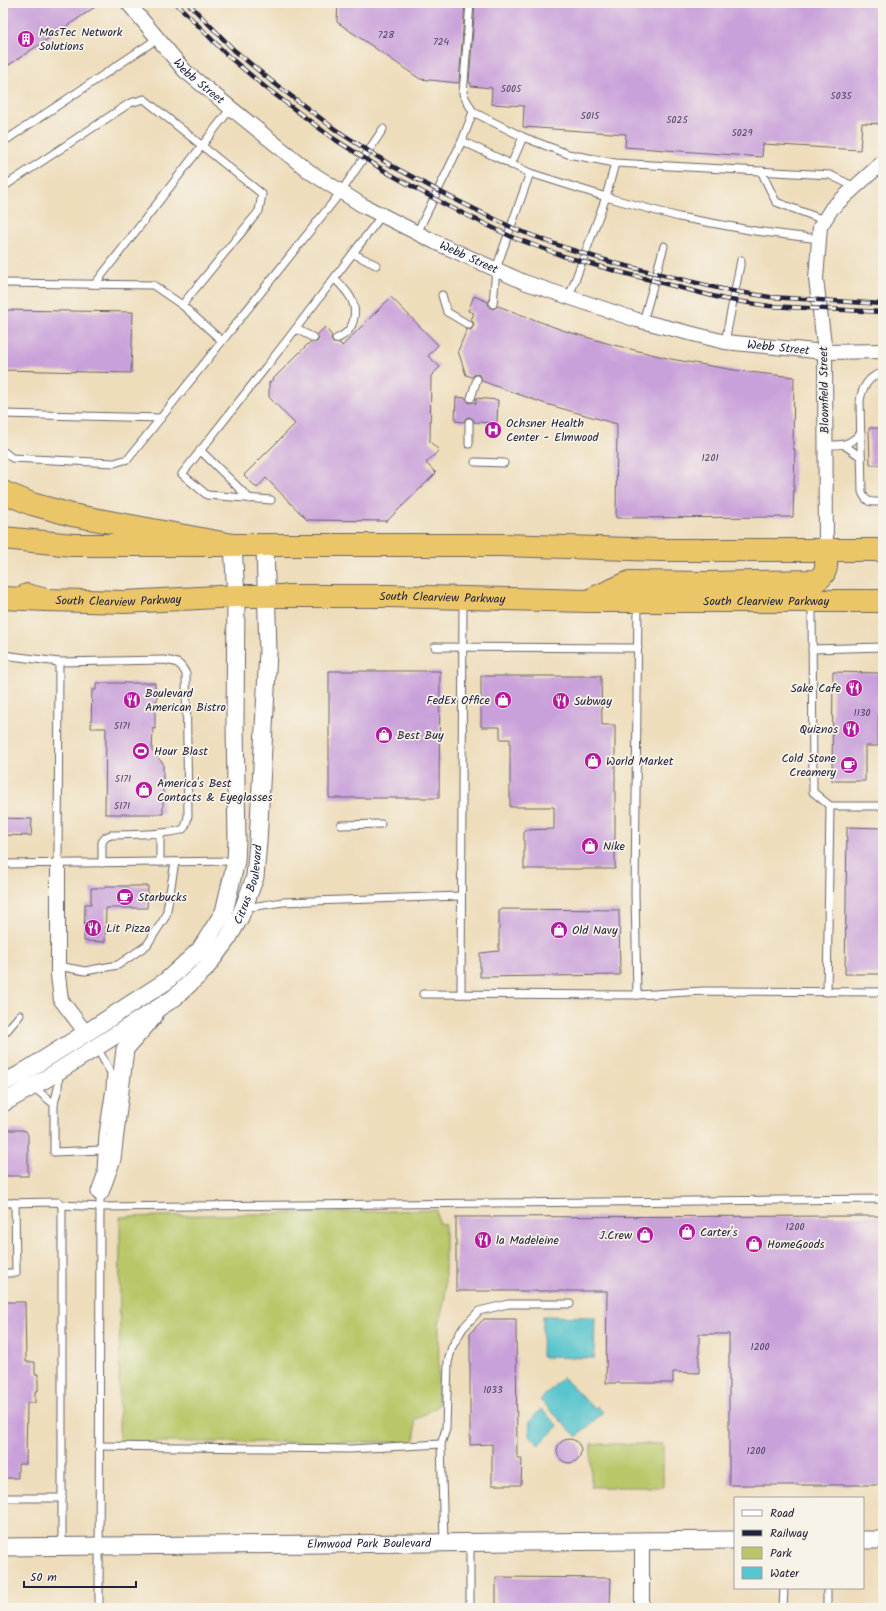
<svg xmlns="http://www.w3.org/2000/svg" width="886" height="1611" font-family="Kalam,sans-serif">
  <rect width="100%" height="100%" fill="#f7f3e8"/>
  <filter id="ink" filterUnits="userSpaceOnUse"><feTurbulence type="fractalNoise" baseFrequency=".025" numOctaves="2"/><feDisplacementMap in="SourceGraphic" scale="8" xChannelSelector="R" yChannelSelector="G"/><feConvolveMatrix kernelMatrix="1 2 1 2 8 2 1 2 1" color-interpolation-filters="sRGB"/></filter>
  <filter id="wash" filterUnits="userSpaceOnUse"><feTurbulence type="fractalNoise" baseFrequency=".012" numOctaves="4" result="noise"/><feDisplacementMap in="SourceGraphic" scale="16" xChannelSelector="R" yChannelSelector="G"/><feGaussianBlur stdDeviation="0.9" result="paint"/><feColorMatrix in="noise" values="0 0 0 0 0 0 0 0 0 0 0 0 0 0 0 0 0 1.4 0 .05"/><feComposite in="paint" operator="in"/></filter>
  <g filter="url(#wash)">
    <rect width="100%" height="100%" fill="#edb"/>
    <g fill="#b9c769" stroke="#6e7452">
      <path d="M437,1210L438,1223L445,1224V1299L439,1323L438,1406L415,1420V1442H119L120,1217Z"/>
      <rect x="591" y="1444" width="72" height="43"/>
    </g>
    <g fill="#58c5ce" stroke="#3d7484">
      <path d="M543,1316L595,1317L594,1358L542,1357Z"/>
      <path d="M563,1377L594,1409L597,1406L603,1412L577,1437L540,1400Z"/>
      <path d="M541,1409L558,1426L539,1445L529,1436L530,1421Z"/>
    </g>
    <g id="blocks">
      <g fill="#c9a1da">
        <path d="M3,3H101L3,69Z"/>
        <path d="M338,3H465L459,83L420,79L337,22Z"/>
        <path d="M475,3H883V124L862,123L860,150L763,144L762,157L625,147L626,134L523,127L524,106L491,104L492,88L471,86V83H469Z"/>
        <path d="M474,296L488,302L489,306L492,309L495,308L498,306L562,330L610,344L671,359L740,371L794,377L793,449H795L793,517L616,518L617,424L546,404L498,387L482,381L481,376L478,374L474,375L472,377L466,375L458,351L467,329L471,330L473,327L474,323L471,320L474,313L468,311Z"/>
        <path d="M391,297L438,345L428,356L440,367L431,376L430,442L439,450L426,463L436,473L387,521L307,520L266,478L257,488L244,475L295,424L269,397V383L310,342H317L319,338L317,335L325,327L332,336L331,339L333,343H340L342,346Z"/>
        <path d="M3,310L133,312L131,373L3,370Z"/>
        <path d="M456,397L466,398L469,403L474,402L476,404V398L498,400L497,423L474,422L473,419L469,417L466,418L464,422L455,421Z"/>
        <path d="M869,428H883V465H870Z"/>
        <path d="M329,671H440L439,798H329Z"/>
        <path d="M833,672L879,673L878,746H865V781H832Z"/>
        <path d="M481,676H601L602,725H615V869H524V830L554,829V807H510V739H500V727H481Z"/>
        <path d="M96,683H155V689L157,690V701H155V729L153,728L152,752L163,763V814H105L106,728H91L92,690H96Z"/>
        <path d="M3,818L32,819L31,836L3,835Z"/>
        <path d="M847,827L883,828V974H845Z"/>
        <path d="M105,886H148L147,908H106L105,942L84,941L85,904H91V888H105Z"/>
        <path d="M499,909L619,910L620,975L480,977V953L499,951Z"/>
        <path d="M3,1130H22L26,1131L28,1135V1176H3Z"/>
        <path d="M883,1216V1485H729V1334H699V1373L673,1372V1383H606L607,1291H456V1217Z"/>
        <path d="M3,1302H25L26,1362H35V1374H38V1391H35V1403H27L26,1464H18V1478H3Z"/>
        <path d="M484,1319H516L517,1458H522L521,1485H492V1444L470,1445V1333Z"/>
        <circle cx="569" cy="1451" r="12"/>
        <path d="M496,1577L611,1578L610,1608H496Z"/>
      </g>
    </g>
  </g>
  <g filter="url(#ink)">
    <use href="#blocks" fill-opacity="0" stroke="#696368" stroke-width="1"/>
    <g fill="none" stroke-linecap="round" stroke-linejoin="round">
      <defs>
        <g id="service">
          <path d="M470,3L463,94L473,112"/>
          <path d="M462,141L530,173L606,197L679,217L755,231L819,239"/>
          <path d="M3,142L157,39"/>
          <path d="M511,165L523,137"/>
          <path d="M761,171L776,202L824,220"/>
          <path d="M3,187L130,103L144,99L262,194L259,211L182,305L222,341"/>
          <path d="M417,233L462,141L473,112L523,137L568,154L615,163L830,175L855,187"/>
          <path d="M354,254L376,265"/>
          <path d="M335,279C347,291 359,303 353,322C350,331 345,335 336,339"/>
          <path d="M3,283L153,285L182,305"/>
          <path d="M95,284L231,108"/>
          <path d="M442,295L447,312L469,325"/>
          <path d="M569,297L606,197L615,163"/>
          <path d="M493,304L496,269L530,173"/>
          <path d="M643,322L664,246"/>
          <path d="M296,329L314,338"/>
          <path d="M725,342L741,260"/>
          <path d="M883,373C869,375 861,389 860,402L862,492C867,504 871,502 883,502"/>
          <path d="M471,398L477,379"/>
          <path d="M3,414L161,418"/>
          <path d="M469,444V422"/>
          <path d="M825,445C843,445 848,446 861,433"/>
          <path d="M844,445L861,457"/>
          <path d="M200,450L250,499"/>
          <path d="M3,451L12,458L114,463L128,459L341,192L383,129"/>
          <path d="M475,462L504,463"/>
          <path d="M271,500L207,495L182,474L288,339L382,215"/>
          <path d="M812,604L813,792L830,806L827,992"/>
          <path d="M435,647L638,648"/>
          <path d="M812,649L883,647"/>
          <path d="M3,655L59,662L58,864"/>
          <path d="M59,662L164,660C177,662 180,662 186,674L188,815C187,820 187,826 183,829C175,834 123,835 111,835L106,837L102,842V863"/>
          <path d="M830,806H883"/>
          <path d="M341,825L381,824"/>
          <path d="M160,833V862"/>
          <path d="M3,864L235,861"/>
          <path d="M244,908L283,902L461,896"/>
          <path d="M58,966L85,971L118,965L147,945L166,916L175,862"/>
          <path d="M423,994L637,995L704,991L883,992"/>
          <path d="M461,994L463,601"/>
          <path d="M637,995L635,893L638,603"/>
          <path d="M3,1035L20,1015"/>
          <path d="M96,1046L111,1073L110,1088L103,1134L101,1171"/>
          <path d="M59,1072L58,1088L54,1104V1152L102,1150"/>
          <path d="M32,1086L54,1104"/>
          <path d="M3,1203L58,1202L62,1205V1546"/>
          <path d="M62,1205L100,1207L883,1199"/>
          <path d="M3,1273H16L15,1203"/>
          <path d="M99,1446L350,1449L441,1444"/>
          <path d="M3,1498H62"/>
          <path d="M444,1542L441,1444L446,1429L448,1362L452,1347L463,1328L479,1311L508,1304H570"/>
          <path d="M99,1608L100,1192"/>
          <path d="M470,1608V1542"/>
          <path d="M783,1608L784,1588"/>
          <path d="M827,1608V1588"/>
        </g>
        <g id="minor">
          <path id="s1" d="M128,3L185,71L310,172L362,205L435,242L524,282L637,320L725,342L825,352L883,351"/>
          <path d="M826,550L825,352L816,279L820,227L832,208L883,162"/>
          <path d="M58,864V975L61,1000L86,1033"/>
          <path d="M642,1608V1540"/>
        </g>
        <g id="tertiary">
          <path d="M3,1083L19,1075L86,1033L165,982L200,950L224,912L236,861L237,840L235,726L236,596L233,545"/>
          <path id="s2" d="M3,1103L49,1077L174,998L205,969L228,938L240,917L255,877L258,842L268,652L265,546"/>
          <path d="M100,1192L112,1159L125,1049L154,1016"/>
          <path d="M863,1540H883"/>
          <path id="s3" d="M3,1547L735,1540"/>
        </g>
        <g id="trunk">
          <path d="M3,538L73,545H501L661,550H883"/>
          <path id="s4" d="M27,595L46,600L125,602L236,596H388L588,601H883"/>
          <path d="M594,598L630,582L707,583L816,581C829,573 826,563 826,550"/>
        </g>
        <g id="motorway">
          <path d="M3,492L32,504L72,515L233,545"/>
          <path d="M3,598L46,600"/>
        </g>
      </defs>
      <use href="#service" stroke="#696368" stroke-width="9"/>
      <use href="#minor" stroke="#696368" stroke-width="16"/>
      <use href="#tertiary" stroke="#696368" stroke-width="19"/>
      <use href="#trunk" stroke="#696368" stroke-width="24"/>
      <use href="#motorway" stroke="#696368" stroke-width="24"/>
      <use href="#service" stroke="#fff" stroke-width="7"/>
      <use href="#minor" stroke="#fff" stroke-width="14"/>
      <use href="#tertiary" stroke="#fff" stroke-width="17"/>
      <use href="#trunk" stroke="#ebc669" stroke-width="22"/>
      <use href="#motorway" stroke="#ebc669" stroke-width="22"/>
      <defs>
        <g id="rail">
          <path d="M176,3L228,56L265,87L331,137L388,173L446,205L512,237L563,256L616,271L724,299L769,306L883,312"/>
          <path d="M188,3L234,50L270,80L336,130L392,166L450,197L515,229L566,248L618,264L726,290L770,297L883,304"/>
        </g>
      </defs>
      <use href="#rail" stroke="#22223b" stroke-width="4.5"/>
      <use href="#rail" stroke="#f7f3e8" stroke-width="3" stroke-dasharray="9" stroke-linecap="butt"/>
    </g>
  </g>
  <defs>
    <symbol id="building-disc" viewBox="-11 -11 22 22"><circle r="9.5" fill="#b5179e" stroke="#f7f3e8"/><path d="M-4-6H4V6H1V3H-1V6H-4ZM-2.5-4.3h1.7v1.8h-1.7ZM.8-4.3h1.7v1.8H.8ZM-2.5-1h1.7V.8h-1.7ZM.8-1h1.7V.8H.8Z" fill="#fff"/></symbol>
    <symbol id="hospital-disc" viewBox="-11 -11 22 22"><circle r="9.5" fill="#b5179e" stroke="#f7f3e8"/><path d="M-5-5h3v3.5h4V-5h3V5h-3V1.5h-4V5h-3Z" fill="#fff"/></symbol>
    <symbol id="restaurant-disc" viewBox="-11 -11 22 22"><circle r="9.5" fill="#b5179e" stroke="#f7f3e8"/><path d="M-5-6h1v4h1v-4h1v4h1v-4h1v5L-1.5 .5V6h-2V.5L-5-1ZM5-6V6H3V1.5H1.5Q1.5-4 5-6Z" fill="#fff"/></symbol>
    <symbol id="shop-disc" viewBox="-11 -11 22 22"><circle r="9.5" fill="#b5179e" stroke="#f7f3e8"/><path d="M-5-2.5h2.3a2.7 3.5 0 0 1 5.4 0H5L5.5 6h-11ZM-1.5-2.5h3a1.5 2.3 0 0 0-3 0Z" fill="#fff"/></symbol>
    <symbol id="stadium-disc" viewBox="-11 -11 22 22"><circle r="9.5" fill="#b5179e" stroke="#f7f3e8"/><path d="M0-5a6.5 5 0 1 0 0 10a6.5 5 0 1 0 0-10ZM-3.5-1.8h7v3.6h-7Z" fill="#fff"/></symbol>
    <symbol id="cafe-disc" viewBox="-11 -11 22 22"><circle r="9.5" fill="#b5179e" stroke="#f7f3e8"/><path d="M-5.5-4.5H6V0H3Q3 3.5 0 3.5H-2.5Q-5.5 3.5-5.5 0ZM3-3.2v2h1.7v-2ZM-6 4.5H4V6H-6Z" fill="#fff"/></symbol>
  </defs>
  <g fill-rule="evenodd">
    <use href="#building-disc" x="16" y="29" width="20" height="20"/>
    <use href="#hospital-disc" x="483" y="420" width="20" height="20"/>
    <use href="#restaurant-disc" x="844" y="678" width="20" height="20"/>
    <use href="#restaurant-disc" x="122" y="690" width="20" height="20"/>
    <use href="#shop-disc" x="493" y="690" width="20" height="20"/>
    <use href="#restaurant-disc" x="551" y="691" width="20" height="20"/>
    <use href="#restaurant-disc" x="841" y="719" width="20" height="20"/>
    <use href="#shop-disc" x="374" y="725" width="20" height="20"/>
    <use href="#stadium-disc" x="131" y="741" width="20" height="20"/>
    <use href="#shop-disc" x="583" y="751" width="20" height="20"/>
    <use href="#cafe-disc" x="839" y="755" width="20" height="20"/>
    <use href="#shop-disc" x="134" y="780" width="20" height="20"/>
    <use href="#shop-disc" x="580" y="836" width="20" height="20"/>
    <use href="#cafe-disc" x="115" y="887" width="20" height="20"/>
    <use href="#restaurant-disc" x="83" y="918" width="20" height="20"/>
    <use href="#shop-disc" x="549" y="920" width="20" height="20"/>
    <use href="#shop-disc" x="677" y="1222" width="20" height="20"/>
    <use href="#shop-disc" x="635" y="1225" width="20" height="20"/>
    <use href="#restaurant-disc" x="473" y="1230" width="20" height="20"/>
    <use href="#shop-disc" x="744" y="1234" width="20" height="20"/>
  </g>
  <g text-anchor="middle" stroke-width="3.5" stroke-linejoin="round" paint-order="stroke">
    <g font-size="10" fill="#4c4263">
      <text x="386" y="38">728</text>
      <text x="441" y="45">724</text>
      <text x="511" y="92">5005</text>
      <text x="841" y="99">5035</text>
      <text x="590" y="119">5015</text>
      <text x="677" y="123">5025</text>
      <text x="742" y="136">5029</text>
      <text x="710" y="461">1201</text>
      <text x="862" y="716">1130</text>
      <text x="122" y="729">5171</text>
      <text x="123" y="782">5171</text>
      <text x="122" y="809">5171</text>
      <text x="795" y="1230">1200</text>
      <text x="760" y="1350">1200</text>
      <text x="493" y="1393">1033</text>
      <text x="756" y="1454">1200</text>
    </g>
    <g font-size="12" fill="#22223b" stroke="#f7f3e8" text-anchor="start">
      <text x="39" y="36">MasTec Network<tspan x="39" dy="14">Solutions</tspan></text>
      <text x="506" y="427">Ochsner Health<tspan x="506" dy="14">Center - Elmwood</tspan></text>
      <text x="841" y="692" text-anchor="end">Sake Cafe</text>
      <text x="145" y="697">Boulevard<tspan x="145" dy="14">American Bistro</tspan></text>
      <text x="490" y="704" text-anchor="end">FedEx Office</text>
      <text x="574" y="705">Subway</text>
      <text x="838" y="733" text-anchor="end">Quiznos</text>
      <text x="397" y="739">Best Buy</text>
      <text x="154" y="755">Hour Blast</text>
      <text x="836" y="762" text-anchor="end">Cold Stone<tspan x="836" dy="14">Creamery</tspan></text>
      <text x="606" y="765">World Market</text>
      <text x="157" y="787">America's Best<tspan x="157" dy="14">Contacts &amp; Eyeglasses</tspan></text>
      <text x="603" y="850">Nike</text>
      <text x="138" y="901">Starbucks</text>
      <text x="106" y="932">Lit Pizza</text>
      <text x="572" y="934">Old Navy</text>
      <text x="700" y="1236">Carter's</text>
      <text x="632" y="1239" text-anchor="end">J.Crew</text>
      <text x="496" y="1244">la Madeleine</text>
      <text x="767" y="1248">HomeGoods</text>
    </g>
    <g font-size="12" fill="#22223b" stroke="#f7f3e8">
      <text dy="4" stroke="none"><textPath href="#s1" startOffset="106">Webb Street</textPath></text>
      <text dy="4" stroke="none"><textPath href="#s1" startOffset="430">Webb Street</textPath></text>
      <text dy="4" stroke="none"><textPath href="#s1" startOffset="754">Webb Street</textPath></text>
      <text transform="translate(824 390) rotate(-91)" y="4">Bloomfield Street</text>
      <text dy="4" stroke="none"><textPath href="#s4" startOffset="416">South Clearview Parkway</textPath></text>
      <text dy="4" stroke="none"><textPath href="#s4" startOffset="92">South Clearview Parkway</textPath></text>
      <text dy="4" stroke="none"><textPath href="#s4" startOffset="740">South Clearview Parkway</textPath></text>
      <text dy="4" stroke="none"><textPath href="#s2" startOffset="340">Citrus Boulevard</textPath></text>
      <text dy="4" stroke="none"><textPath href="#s3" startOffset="366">Elmwood Park Boulevard</textPath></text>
    </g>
  </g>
  <rect width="886" height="1611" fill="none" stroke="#f7f3e8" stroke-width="16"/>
  <rect x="734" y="1497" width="130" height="92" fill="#f7f3e8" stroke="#a29fa3"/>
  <rect x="742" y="1510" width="20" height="6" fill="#ffffff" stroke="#a29fa3"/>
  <text x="770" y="1517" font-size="12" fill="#22223b">Road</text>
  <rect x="742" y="1530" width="20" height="6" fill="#22223b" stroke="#a29fa3"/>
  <text x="770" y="1537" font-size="12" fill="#22223b">Railway</text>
  <rect x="742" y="1547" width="20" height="12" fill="#b9c769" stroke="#a29fa3"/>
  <text x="770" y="1557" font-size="12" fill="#22223b">Park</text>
  <rect x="742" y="1567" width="20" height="12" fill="#58c5ce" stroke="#a29fa3"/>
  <text x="770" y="1577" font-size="12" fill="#22223b">Water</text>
  <path d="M24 1581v6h112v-6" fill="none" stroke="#22223b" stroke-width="2"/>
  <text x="30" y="1581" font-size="12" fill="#22223b" stroke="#f7f3e8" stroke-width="3" paint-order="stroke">50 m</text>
</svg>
